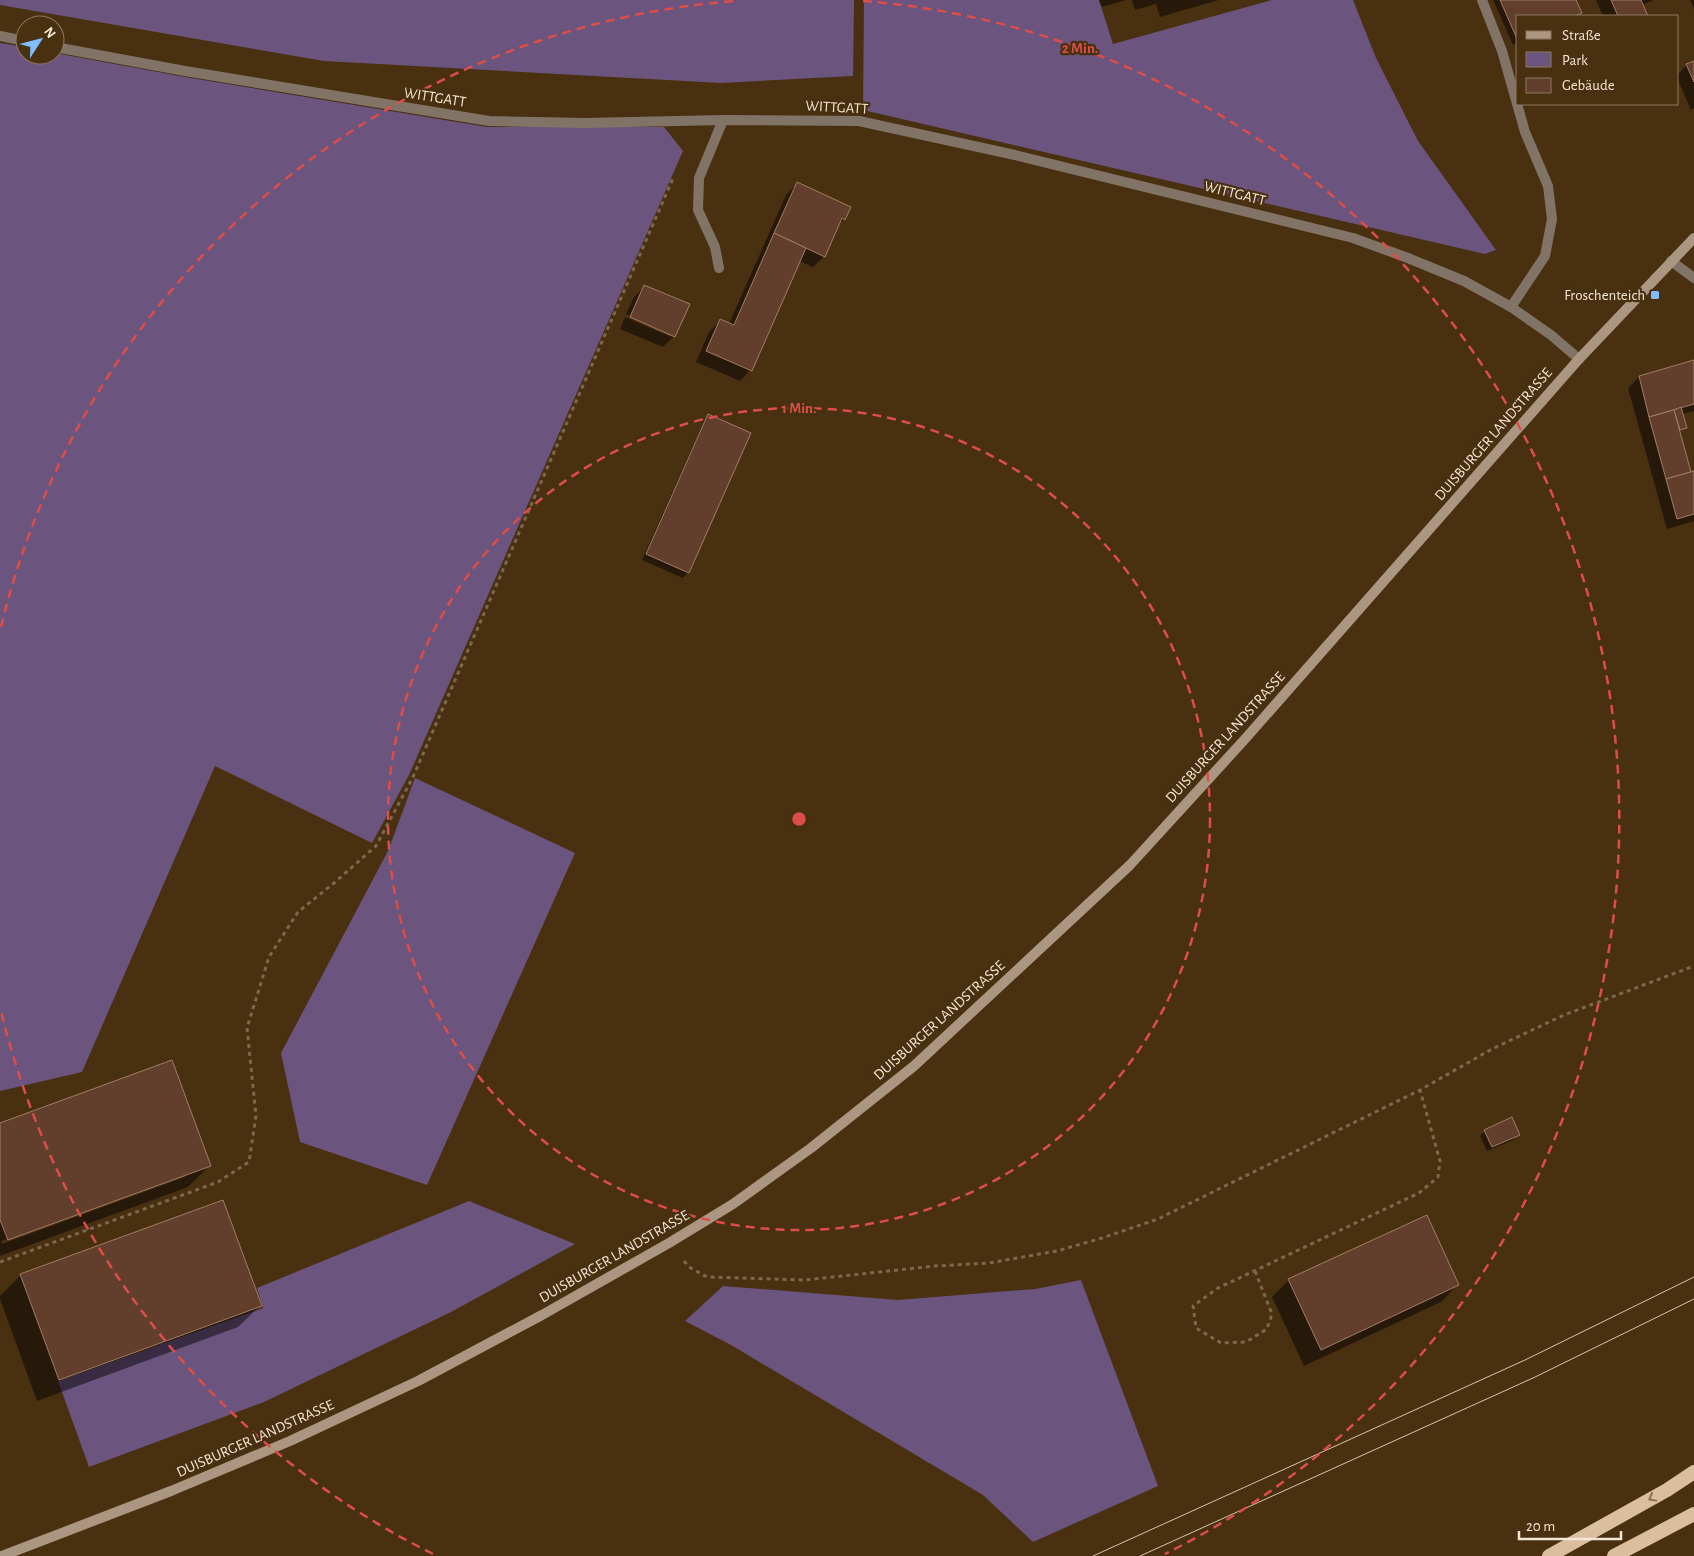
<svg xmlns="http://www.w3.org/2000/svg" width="1694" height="1556" font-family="'Alegreya Sans',sans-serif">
  <rect width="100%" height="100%" fill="#483011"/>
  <g fill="#6b547d">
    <path d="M0,0H854L853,76L721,83L324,61L0,5Z"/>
    <path d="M864,0H1099L1113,44L1272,0H1353L1376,58L1418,141L1496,250L1485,254L863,110Z"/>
    <path d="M0,43L25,47V55H55V53L185,77L487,127H664L683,151L409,775L372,843L215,766L82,1072L0,1091Z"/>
    <path d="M415,778L575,853L427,1185L300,1142L281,1053L388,851Z"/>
    <path d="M469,1201L575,1244L451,1312L264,1402L89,1467L58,1381L263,1308L257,1288Z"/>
    <path d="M1081,1280L1158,1486L1033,1542L983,1495L731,1345L685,1321L723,1286L898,1300L1035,1289Z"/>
  </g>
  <g fill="#0007" fill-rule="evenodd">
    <path d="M1099,0H1126L1102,7Z"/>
    <path d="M1132,0H1219L1160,17L1156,4L1135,10Z"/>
    <path d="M1493,0H1575L1580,13L1577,16H1518V43L1513,45Z"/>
    <path d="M1596,0H1654L1642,5L1646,16H1603Z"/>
    <path d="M1690,0H1694V9Z"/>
    <path d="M1694,62V108L1691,110L1678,80V74L1687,65Z"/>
    <path d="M797,184L844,219L836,227L824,256L813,267L799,261L750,370L740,381L696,362L709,332L720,321L729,324L786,195Z"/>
    <path d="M645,286L674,336L663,347L620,329L625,317L671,337V334L626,314L634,297Z"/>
    <path d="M1694,362V411L1682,414L1685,427L1679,433L1690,473L1694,472V521L1667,529L1628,388L1639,377Z"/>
    <path d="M709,415L688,572L683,578L642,560L704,421Z"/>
    <path d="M0,1124L209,1166L188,1187L0,1256ZM185,1174V1177L2,1244L1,1241Z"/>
    <path d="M1485,1131L1518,1135L1513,1140L1487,1151L1480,1136Z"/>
    <path d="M1426,1217L1457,1285L1441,1302L1304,1366L1272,1297L1289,1280Z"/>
    <path d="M21,1275L260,1306L238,1327L37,1401L0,1299V1296Z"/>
  </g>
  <g fill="#613f2c" stroke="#a37c67">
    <path d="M1500,0H1576L1582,13L1575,16H1518V41Z"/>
    <path d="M1611,0H1641L1648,16H1618Z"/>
    <path d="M1694,61V82L1686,64Z"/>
    <path d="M797,182L851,207L845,220L842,218L825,257L774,233Z"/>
    <path d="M774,233L806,248L752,371L706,351L720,319L734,325Z"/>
    <path d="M644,285L690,304L675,337L630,317Z"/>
    <path d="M1694,360V404L1649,417L1639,376Z"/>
    <path d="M1681,407L1687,428L1680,430L1674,410Z"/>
    <path d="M1674,410L1691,472L1666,479L1649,417Z"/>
    <path d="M708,414L751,433L689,573L646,554Z"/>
    <path d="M1694,471V514L1677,519L1666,479Z"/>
    <path d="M172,1060L211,1166L8,1240L0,1220V1123Z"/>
    <path d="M1512,1117L1520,1135L1492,1147L1484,1130Z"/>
    <path d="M223,1200L262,1306L59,1380L20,1274Z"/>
    <path d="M1427,1215L1459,1285L1321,1350L1288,1279Z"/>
  </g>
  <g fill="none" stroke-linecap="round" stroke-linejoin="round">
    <g stroke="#7e684d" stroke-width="3" stroke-dasharray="4 4" stroke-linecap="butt">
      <path d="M684,1261L689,1267L707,1277L805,1280L935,1266L989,1263L1057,1251L1102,1238L1158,1219L1420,1090L1492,1049L1564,1015L1694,966"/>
      <path d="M0,1262L218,1182L249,1162L256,1116L247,1028L269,957L298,912L334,883L376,846L413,777L674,176"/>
      <path d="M1255,1271L1272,1314L1267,1329L1246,1342L1221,1343L1196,1328L1193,1306L1218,1288L1419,1193L1438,1177L1440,1161L1420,1090"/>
    </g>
    <g stroke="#817466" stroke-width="10">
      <path d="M1482,0L1502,51L1525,132L1548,186L1552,219L1545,256L1511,307"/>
      <path d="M1671,261L1694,278"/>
      <path d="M719,268L715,247L698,210L699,178L723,120"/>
    </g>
    <g stroke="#817466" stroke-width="10">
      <path d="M0,36L25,41"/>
      <path d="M55,47L185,71L489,121L586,123L723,120L859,121L1015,155L1353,238L1408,258L1464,281L1511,307L1551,335L1579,359"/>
    </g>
    <path stroke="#ab9781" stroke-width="10" d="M2,1556L171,1491L290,1441L418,1381L542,1315L669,1243L733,1204L811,1148L914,1066L1130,865L1245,739L1579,359L1694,238"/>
    <g stroke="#dabe9f" stroke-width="14">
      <path d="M1549,1556L1667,1490L1694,1472"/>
      <path d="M1614,1556L1694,1514"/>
    </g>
    <g stroke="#d6c5b1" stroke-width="1">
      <path d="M1093,1556L1525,1360L1694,1277"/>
      <path d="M1140,1556L1533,1378L1694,1299"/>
    </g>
  </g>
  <defs><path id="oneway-chevron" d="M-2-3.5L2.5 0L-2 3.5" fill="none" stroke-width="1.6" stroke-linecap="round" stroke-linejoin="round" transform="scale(1.25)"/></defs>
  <use stroke="#8a7051" href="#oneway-chevron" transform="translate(1652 1498) rotate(151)"/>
  <g fill="none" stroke="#dc4e4a" stroke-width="2.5" stroke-dasharray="9 6">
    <circle cx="799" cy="819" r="411"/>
    <path d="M433 1554A821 821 0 0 1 1 1011M1 627A821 821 0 0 1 735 1M863 1A821 821 0 0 1 1165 1554"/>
  </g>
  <rect fill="#80bdfa" stroke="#483011" stroke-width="2" x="1650" y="290" width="10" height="10" rx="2.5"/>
  <g text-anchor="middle" stroke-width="4.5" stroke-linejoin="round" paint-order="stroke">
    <g font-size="15" fill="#f5e5d4" stroke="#483011">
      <text transform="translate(435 97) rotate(9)" y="5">WITTGATT</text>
      <text transform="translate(837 107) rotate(3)" y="5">WITTGATT</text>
      <text transform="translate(1235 193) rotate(14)" y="5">WITTGATT</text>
      <text transform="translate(1493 434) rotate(-49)" y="5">DUISBURGER LANDSTRASSE</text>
      <text transform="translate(1225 737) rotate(-48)" y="5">DUISBURGER LANDSTRASSE</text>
      <text transform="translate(939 1020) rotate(-42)" y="5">DUISBURGER LANDSTRASSE</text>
      <text transform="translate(614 1256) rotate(-30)" y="5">DUISBURGER LANDSTRASSE</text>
      <text transform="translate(255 1438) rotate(-24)" y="5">DUISBURGER LANDSTRASSE</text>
    </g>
    <g font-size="15" fill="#f5e5d4" stroke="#483011" text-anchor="end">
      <text x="1645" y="300">Froschenteich</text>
    </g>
  </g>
  <circle cx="799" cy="819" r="8" fill="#dc4e4a" stroke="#483011" stroke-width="2.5"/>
  <g font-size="15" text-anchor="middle" font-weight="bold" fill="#dc4e4a" stroke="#483011" stroke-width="4.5" stroke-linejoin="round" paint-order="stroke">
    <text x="1080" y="53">2 Min.</text>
    <text x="799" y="413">1 Min.</text>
  </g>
  <rect x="1516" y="15" width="162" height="90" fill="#483011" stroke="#8d785f"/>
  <rect x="1526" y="31" width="25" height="8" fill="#ab9781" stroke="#8d785f"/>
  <text x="1562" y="40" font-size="15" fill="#f5e5d4">Straße</text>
  <rect x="1526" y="52" width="25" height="15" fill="#6b547d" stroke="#8d785f"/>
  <text x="1562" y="65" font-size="15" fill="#f5e5d4">Park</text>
  <rect x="1526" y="78" width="25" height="15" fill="#613f2c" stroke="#8d785f"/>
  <text x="1562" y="90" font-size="15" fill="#f5e5d4">Gebäude</text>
  <g transform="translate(40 40) rotate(54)"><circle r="24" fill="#483011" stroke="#8d785f"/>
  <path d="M0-4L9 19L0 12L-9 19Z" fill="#80bdfa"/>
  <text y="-8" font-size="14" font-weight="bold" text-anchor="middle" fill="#f5e5d4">N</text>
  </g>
  <path d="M1519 1531v8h102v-8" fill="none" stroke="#f5e5d4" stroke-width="2.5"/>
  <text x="1526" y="1531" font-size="15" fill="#f5e5d4" stroke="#483011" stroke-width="4" paint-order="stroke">20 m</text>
</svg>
